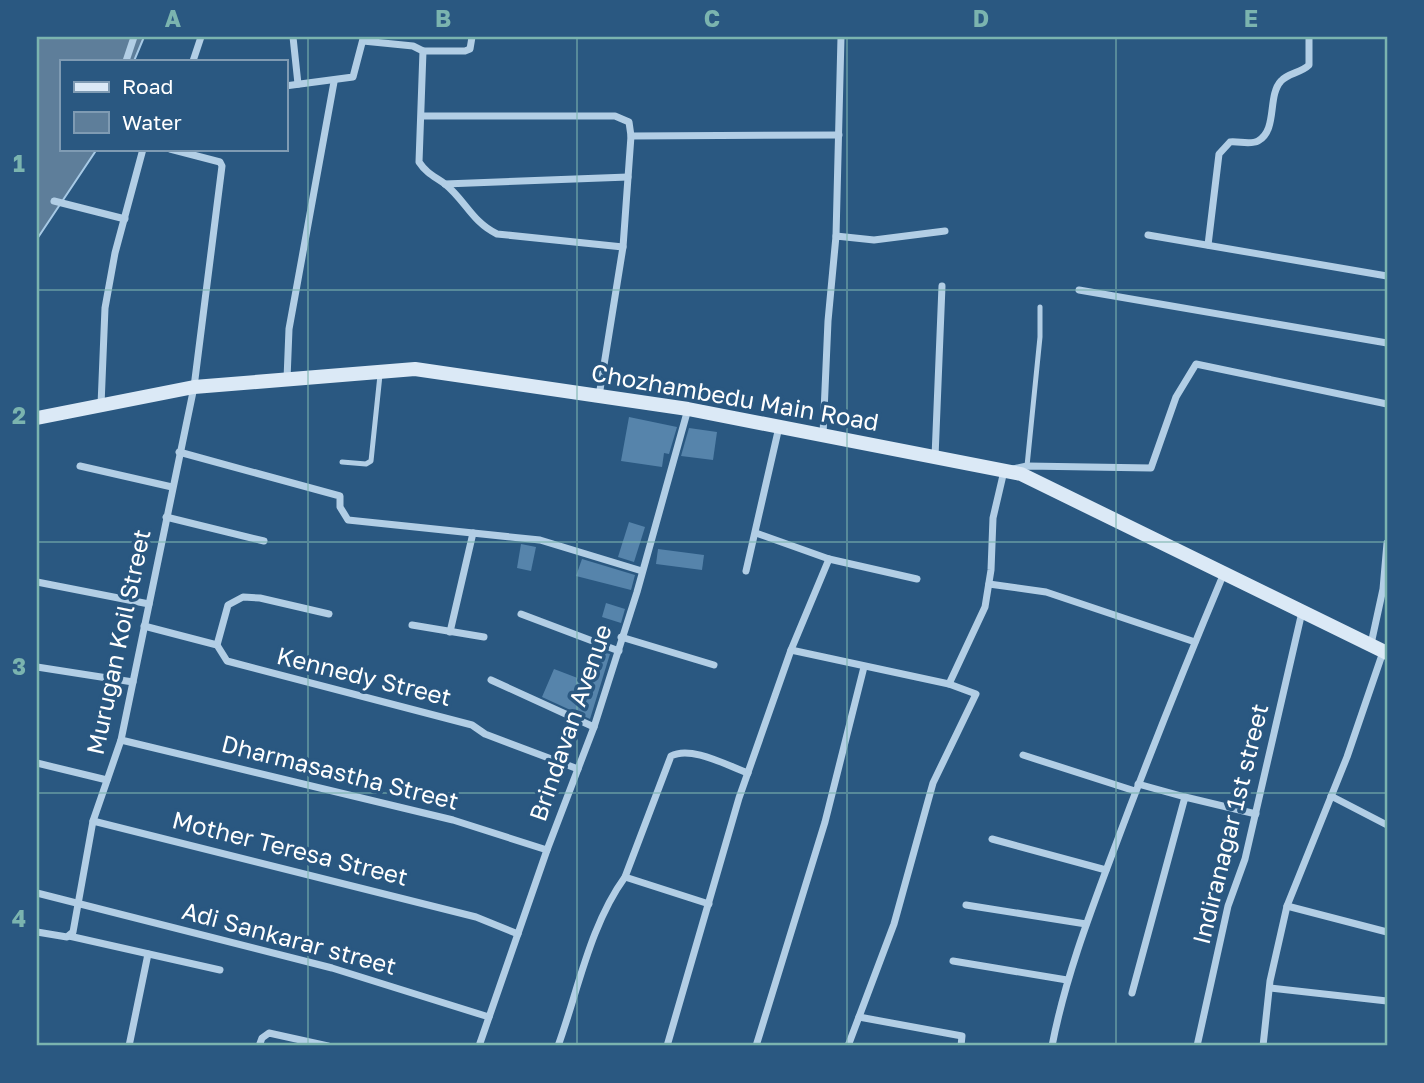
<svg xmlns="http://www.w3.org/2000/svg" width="1424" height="1083" font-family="'Golos Text',sans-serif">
  <rect width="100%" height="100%" fill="#2a5881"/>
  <path fill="#5e7e9a" stroke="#a7cae6" stroke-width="2" d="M38,37H144L134,61H61V149H97L37,239Z"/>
  <g fill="#5684ab">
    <path d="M629,417L677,427L669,454L664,453L662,467L621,461Z"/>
    <path d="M689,428L717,432L713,460L681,456Z"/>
    <path d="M629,522L645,527L634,562L618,557Z"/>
    <path d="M521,544L536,547L531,571L517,568Z"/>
    <path d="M658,549L704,555L702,570L656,564Z"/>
    <path d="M582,559L635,575L631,590L576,576Z"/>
    <path d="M606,603L625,609L621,623L602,617Z"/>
    <path d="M597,651L610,654L590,719L542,697L554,669L588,682Z"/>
  </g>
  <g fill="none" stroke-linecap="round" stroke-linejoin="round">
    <g stroke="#b2cee5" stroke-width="5">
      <path d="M342,462L366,464L371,461L380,375"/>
      <path d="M1027,466L1040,337V307"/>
    </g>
    <g stroke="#b2cee5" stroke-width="7">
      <path d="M293,37L298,84"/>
      <path d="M363,41L413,46L423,51L419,162C427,174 434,176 445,184C465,200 472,222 497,234L623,247"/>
      <path d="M423,51H465L470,49L472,37"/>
      <path d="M126,61L134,37"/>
      <path d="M193,61L201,37"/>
      <path d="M285,86L353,77L363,39"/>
      <path d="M422,116H615L629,122L631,136L623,247L599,396"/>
      <path d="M631,136L839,135"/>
      <path d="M445,184L628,177"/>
      <path d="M54,201L125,219"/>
      <path d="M1148,235L1387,276"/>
      <path d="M836,236L841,37"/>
      <path d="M1208,245L1219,154L1230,142C1238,141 1251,145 1258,141C1278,130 1267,96 1281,81C1288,73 1301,73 1309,65V37"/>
      <path d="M1079,290L1387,343"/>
      <path d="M287,379L289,329L334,82"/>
      <path d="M101,405L105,308L115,253L143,149"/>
      <path d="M823,435L828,321L836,236L874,240L945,231"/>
      <path d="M179,452L340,496V507L348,520L540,540L642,571"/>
      <path d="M935,457L942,286"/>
      <path d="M80,466L172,487"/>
      <path d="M166,517L264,541"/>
      <path d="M756,533L829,559L917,579"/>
      <path d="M746,571L779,427"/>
      <path d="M37,582L149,604"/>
      <path d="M989,584L1046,592L1195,642"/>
      <path d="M521,614L619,651"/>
      <path d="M412,625L484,637"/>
      <path d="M144,626L217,645L227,661L472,725L485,734L578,769"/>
      <path d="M450,632L473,533"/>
      <path d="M621,637L714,665"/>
      <path d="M1371,644L1383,589L1387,543"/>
      <path d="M217,645L228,605L243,597L260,598L329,614"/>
      <path d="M791,650L829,559"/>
      <path d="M37,667L133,682"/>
      <path d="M491,680L594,727"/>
      <path d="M949,684L985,607L991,570L993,518L1004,471L1027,466L1151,468L1176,397L1196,364L1387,404"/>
      <path d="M121,740L453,820L547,850"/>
      <path d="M1023,755L1135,791"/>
      <path d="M37,763L107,780"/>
      <path d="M1138,784L1185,797"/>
      <path d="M1331,796L1387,825"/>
      <path d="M93,821L476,917L518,934"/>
      <path d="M992,839L1106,870"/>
      <path d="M625,877L709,904"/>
      <path d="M37,893L332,968L489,1017"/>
      <path d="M966,905L1086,924"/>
      <path d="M1287,906L1387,932"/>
      <path d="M37,932L67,937L73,932L93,821L121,740L194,387L222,166L220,162L170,149"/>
      <path d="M69,936L220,970"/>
      <path d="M953,961L1067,980"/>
      <path d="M1270,988L1387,1001"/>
      <path d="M1132,993L1185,797L1256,814"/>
      <path d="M859,1017L962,1036L961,1046"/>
      <path d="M129,1046L148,954"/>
      <path d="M259,1046L262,1038L269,1033L328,1046"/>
      <path d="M479,1046L547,850L594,727L637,592L688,409"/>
      <path d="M558,1046C578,991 590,925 625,877L671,756C691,745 728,766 748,773"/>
      <path d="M667,1046L739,798L791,650L949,684L976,694L933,783L894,924L848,1046"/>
      <path d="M756,1046L825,822L864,667"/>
      <path d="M1052,1046C1065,979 1089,916 1113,852C1148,758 1185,666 1224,573"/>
      <path d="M1197,1046L1228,906L1245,859L1302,612"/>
      <path d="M1263,1046L1270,981L1287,906L1347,757L1383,652"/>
    </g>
    <path stroke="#dbe9f6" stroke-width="14" d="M37,418L194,387L415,369L688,409L1021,474L1387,653"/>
  </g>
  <path fill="none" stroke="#7bb4af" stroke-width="2" stroke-opacity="0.55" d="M308,37V1046M577,37V1046M847,37V1046M1116,37V1046M37,290H1387M37,542H1387M37,793H1387"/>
  <g text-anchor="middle" stroke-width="7" stroke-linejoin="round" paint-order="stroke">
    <g font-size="24" fill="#fff" stroke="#2a5881">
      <text transform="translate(735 398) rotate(10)" y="8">Chozhambedu Main Road</text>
      <text transform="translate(119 642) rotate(-78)" y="8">Murugan Koil Street</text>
      <text transform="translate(364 677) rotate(14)" y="8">Kennedy Street</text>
      <text transform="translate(571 723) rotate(-71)" y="8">Brindavan Avenue</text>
      <text transform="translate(340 773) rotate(14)" y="8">Dharmasastha Street</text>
      <text transform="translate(1231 824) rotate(-76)" y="8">Indiranagar 1st street</text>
      <text transform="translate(290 849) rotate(14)" y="8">Mother Teresa Street</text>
      <text transform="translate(289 939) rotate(15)" y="8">Adi Sankarar street</text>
    </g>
  </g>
  <rect width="1424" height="1083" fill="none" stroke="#2a5881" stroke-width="77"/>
  <rect x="60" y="60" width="228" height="91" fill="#2a5881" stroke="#7f9bb3" stroke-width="2"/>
  <rect x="74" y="82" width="35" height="10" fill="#dbe9f6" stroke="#7f9bb3" stroke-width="2"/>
  <text x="122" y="94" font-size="21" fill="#ffffff">Road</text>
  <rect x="74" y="112" width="35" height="21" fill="#5e7e9a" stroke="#7f9bb3" stroke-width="2"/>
  <text x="122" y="130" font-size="21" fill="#ffffff">Water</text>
  <rect x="38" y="38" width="1348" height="1006" fill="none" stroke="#7bb4af" stroke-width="2.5"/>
  <g font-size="23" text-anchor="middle" font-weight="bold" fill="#7bb4af">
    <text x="173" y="27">A</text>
    <text x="443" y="27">B</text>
    <text x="712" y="27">C</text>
    <text x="981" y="27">D</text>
    <text x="1251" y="27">E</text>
    <text x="19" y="172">1</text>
    <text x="19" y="424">2</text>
    <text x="19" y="675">3</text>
    <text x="19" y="927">4</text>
  </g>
</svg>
